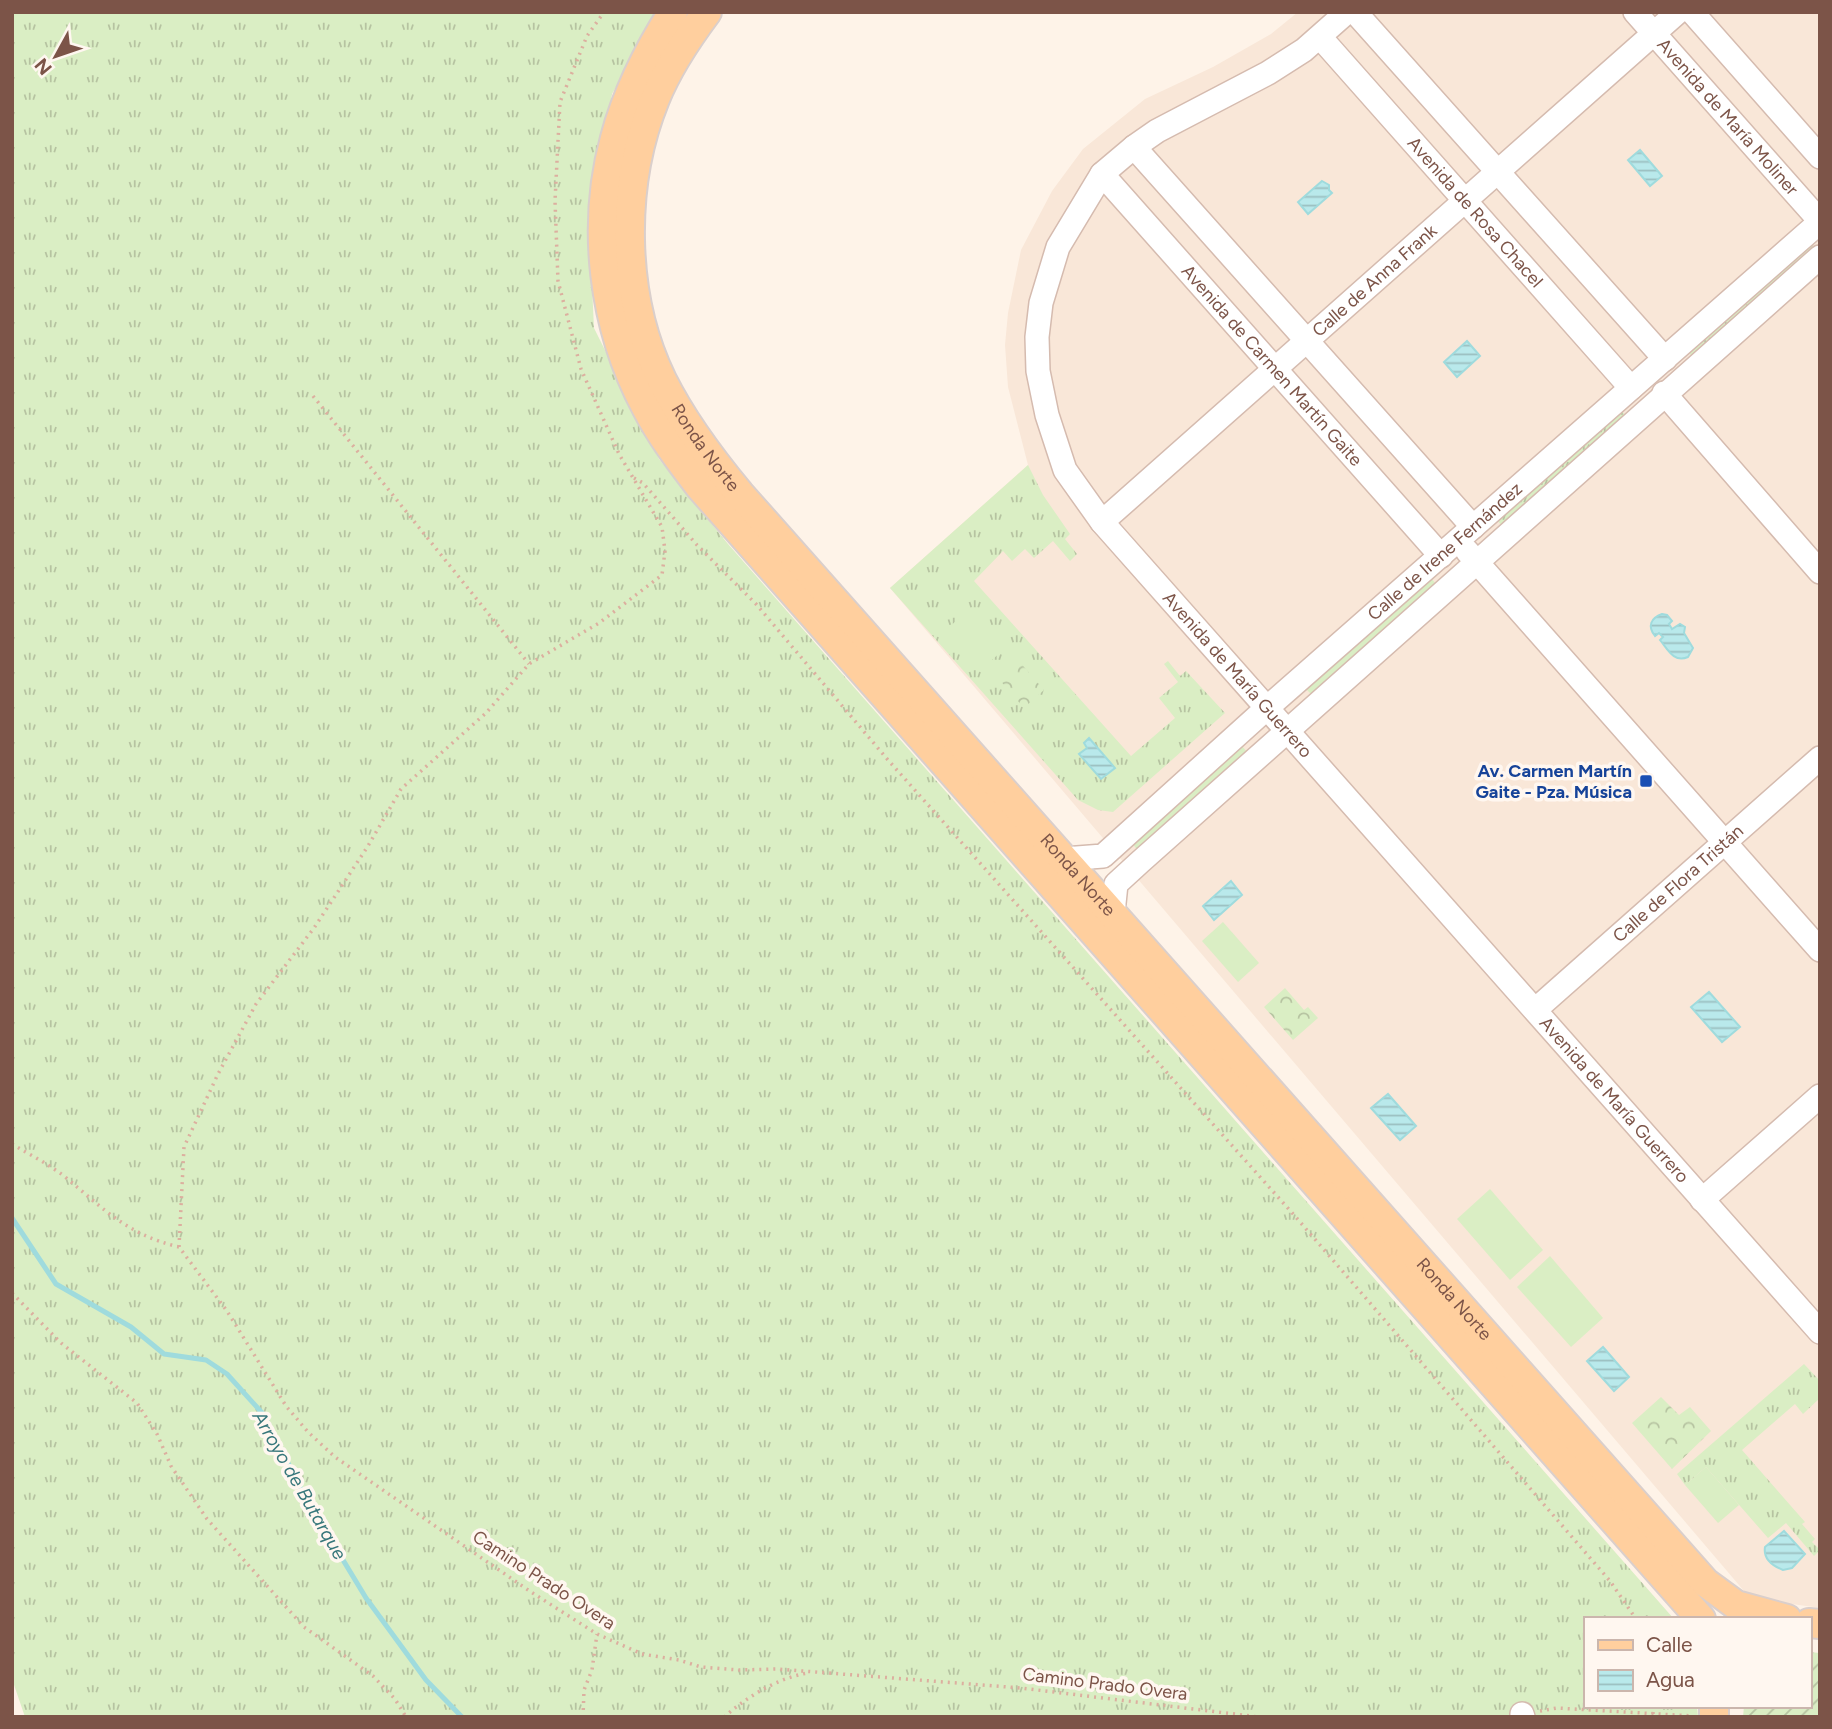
<svg xmlns="http://www.w3.org/2000/svg" width="1832" height="1729" font-family="Figtree,sans-serif">
  <defs>
    <pattern id="grass-tufts" width="24" height="20" patternUnits="userSpaceOnUse" patternTransform="scale(1.75)"><rect width="24" height="20" fill="#daeec4"/><path d="M3 7l-1-3M5 7V3M7 7l1-3M15 17l-1-3M17 17v-4M19 17l1-3" fill="none" stroke="#b6c3a1"/></pattern>
    <pattern id="park-crowns" width="20" height="18" patternUnits="userSpaceOnUse" patternTransform="scale(1.75)"><rect width="20" height="18" fill="#daeec4"/><path d="M2 6a3 3 0 1 1 6 0M12 15a3 3 0 1 1 6 0" fill="none" stroke="#b6c3a1"/></pattern>
    <pattern id="garden-furrows" width="10" height="10" patternUnits="userSpaceOnUse" patternTransform="scale(1.75)"><rect width="10" height="10" fill="#daeec4"/><path d="M-1 1l2-2M0 10L10 0M9 11l2-2" fill="none" stroke="#b6c3a1"/></pattern>
    <pattern id="water-rules" width="6" height="5" patternUnits="userSpaceOnUse" patternTransform="scale(1.75)"><rect width="6" height="5" fill="#b9e9eb"/><path d="M0 2.5h6" fill="none" stroke="#9bbfc0"/></pattern>
  </defs>
  <rect width="100%" height="100%" fill="#fef3e8"/>
  <path fill="#f9e7d8" d="M1298,12H1820V1608L1750,1598L890,588L1028,465L1008,387L1005,345L1008,313L1021,250L1052,191L1083,149L1145,99L1213,67L1271,34Z"/>
  <g fill="url(#grass-tufts)">
    <path d="M12,12H658L612,94L589,222L594,328L659,459L728,544L1674,1619H1585V1706H1697L1698,1717H25L12,1679Z"/>
    <path d="M1810,242L1816,249L1693,357L1686,350Z"/>
    <path d="M1620,409L1626,416L1502,526L1497,520Z"/>
    <path d="M1028,465L1043,495L1070,534L1065,539L1077,554L1070,561L1053,541L1034,558L1025,549L1012,561L1003,551L974,581L1131,756L1175,718L1159,698L1178,682L1164,664L1168,661L1180,676L1186,671L1225,713L1113,812L1098,810L1078,800L890,588Z"/>
    <path d="M1431,578L1436,584L1311,694L1306,689Z"/>
    <path d="M1242,746L1247,752L1137,850L1133,844Z"/>
    <path d="M1804,1364L1820,1381V1398L1803,1414L1795,1404L1742,1450L1805,1522L1802,1524L1815,1539L1812,1542L1820,1550L1814,1556L1786,1523L1768,1538L1706,1467L1685,1485L1677,1474Z"/>
  </g>
  <g fill="url(#park-crowns)">
    <path d="M1018,660L1044,690L1024,708L998,678Z"/>
    <path d="M1285,988L1304,1010L1308,1007L1318,1018L1293,1040L1264,1007Z"/>
    <path d="M1661,1397L1679,1415L1690,1407L1711,1431L1672,1469L1632,1423Z"/>
  </g>
  <path fill="url(#garden-furrows)" d="M1809,1652L1820,1653V1717H1743L1744,1706H1809Z"/>
  <g fill="#daeec4">
    <path d="M967,611L1002,651L982,669L947,629Z"/>
    <path d="M1223,922L1259,963L1238,982L1202,941Z"/>
    <path d="M1490,1189L1543,1250L1510,1280L1457,1219Z"/>
    <path d="M1550,1256L1603,1318L1571,1347L1517,1287Z"/>
    <path d="M1706,1467L1739,1505L1718,1523L1685,1485Z"/>
  </g>
  <g fill="url(#water-rules)" stroke="#9fdbdd" stroke-width="2">
    <path d="M1640,150L1662,176L1650,186L1628,160Z"/>
    <path d="M1322,181L1329,185V190L1332,193L1308,214L1298,202Z"/>
    <path d="M1467,341L1480,356L1457,377L1444,362Z"/>
    <path d="M1662,614L1667,615L1672,621L1669,624L1672,629L1680,624L1685,627L1684,633L1693,648L1688,657C1674,663 1668,650 1660,640L1663,637L1659,633L1655,636C1647,626 1651,618 1662,614Z"/>
    <path d="M1089,738L1115,768L1101,779L1079,754L1087,748L1084,743Z"/>
    <path d="M1231,881L1242,895L1214,920L1203,906Z"/>
    <path d="M1709,992L1740,1027L1722,1042L1691,1007Z"/>
    <path d="M1388,1094L1416,1126L1400,1140L1371,1108Z"/>
    <path d="M1603,1347L1629,1377L1614,1391L1587,1361Z"/>
    <path d="M1784,1531L1805,1554L1792,1568L1783,1570C1773,1566 1763,1559 1765,1547Z"/>
  </g>
  <g fill="none" stroke-linecap="round" stroke-linejoin="round">
    <path stroke="#9fdbdd" stroke-width="5" d="M12,1218L56,1284L131,1327L164,1354L206,1360L227,1374L264,1415L305,1497L366,1598L426,1680L462,1717"/>
    <defs>
      <g id="minor">
        <path id="s1" d="M1347,12L1304,50L1268,73L1157,131L1134,147L1102,174L1058,247L1041,303L1037,337L1038,371L1047,415L1065,470L1102,522L1820,1332"/>
        <path d="M1355,12L1665,359"/>
        <path id="s2" d="M1635,12L1820,221"/>
        <path d="M1692,12L1820,157"/>
        <path id="s3" d="M1320,37L1631,388"/>
        <path d="M1134,147L1473,527"/>
        <path id="s4" d="M1102,174L1441,556"/>
        <path d="M1664,393L1820,572"/>
        <path id="s5" d="M1102,522L1678,12"/>
        <path d="M1467,551L1820,950"/>
        <path id="s6" d="M1064,859L1103,856L1268,707L1820,222"/>
        <path d="M1113,913L1116,884L1140,862L1820,257"/>
        <path id="s7" d="M1535,1010L1820,758"/>
        <path d="M1702,1200L1820,1096"/>
        <path d="M1522,1714L1523,1717"/>
      </g>
      <g id="major">
        <path d="M673,12C648,51 627,93 615,138C591,226 603,327 646,407C661,436 680,461 700,487L1701,1619"/>
        <path id="s8" d="M707,12C686,40 668,67 655,99C620,185 621,296 662,380C683,422 710,458 740,494L1706,1583L1736,1605L1787,1619"/>
        <path d="M1809,1623L1820,1624"/>
        <path d="M1714,1717V1706"/>
      </g>
    </defs>
    <use href="#minor" stroke="#d5bbaf" stroke-width="26"/>
    <use href="#major" stroke="#dacfcc" stroke-width="32"/>
    <g stroke="#dcaf9f" stroke-width="3.5" stroke-dasharray="2 5" stroke-linecap="butt">
      <path d="M313,396L529,664"/>
      <path d="M634,478L643,483L697,545L756,604L888,760L1294,1215L1610,1581L1636,1619"/>
      <path d="M12,1144C29,1154 48,1164 64,1176C104,1209 126,1234 179,1247L227,1311L286,1406L308,1432L335,1457L531,1592L597,1634L642,1654L679,1660L701,1667L739,1670L777,1669L1021,1688L1259,1717"/>
      <path d="M179,1247L184,1147L218,1074L256,1004L314,928L368,846L401,789L486,713L529,664L599,623L662,575L665,551L662,527L619,454L581,369L558,281L555,201L560,102L587,36L604,12"/>
      <path d="M12,1293L61,1343L137,1403L157,1434L171,1466L207,1519L304,1627L373,1676L395,1699L406,1717"/>
      <path d="M1540,1711L1557,1708L1693,1716"/>
      <path d="M1653,1714V1706"/>
      <path d="M583,1717L584,1690L592,1670L597,1634"/>
      <path d="M724,1717C747,1697 777,1678 808,1673"/>
    </g>
    <use href="#minor" stroke="#fff" stroke-width="23"/>
    <use href="#major" stroke="#ffcf9e" stroke-width="28"/>
  </g>
  <rect fill="#1a4fb4" stroke="#fff7f0" stroke-width="2.5" x="1639" y="774" width="14" height="14" rx="3.5"/>
  <g text-anchor="middle" stroke-width="7" stroke-linejoin="round" paint-order="stroke">
    <g font-size="18" fill="#7c5448" stroke="#fff7f0">
      <text dy="6" stroke="none"><textPath href="#s2" startOffset="140">Avenida de María Moliner</textPath></text>
      <text dy="6" stroke="none"><textPath href="#s3" startOffset="234">Avenida de Rosa Chacel</textPath></text>
      <text dy="6" stroke="none"><textPath href="#s5" startOffset="364">Calle de Anna Frank</textPath></text>
      <text dy="6" stroke="none"><textPath href="#s4" startOffset="256">Avenida de Carmen Martín Gaite</textPath></text>
      <text dy="6" stroke="none"><textPath href="#s8" startOffset="471">Ronda Norte</textPath></text>
      <text dy="6" stroke="none"><textPath href="#s6" startOffset="497">Calle de Irene Fernández</textPath></text>
      <text dy="6" stroke="none"><textPath href="#s1" startOffset="878">Avenida de María Guerrero</textPath></text>
      <text dy="6" stroke="none"><textPath href="#s8" startOffset="1038">Ronda Norte</textPath></text>
      <text dy="6" stroke="none"><textPath href="#s7" startOffset="191">Calle de Flora Tristán</textPath></text>
      <text dy="6" stroke="none"><textPath href="#s1" startOffset="1446">Avenida de María Guerrero</textPath></text>
      <text dy="6" stroke="none"><textPath href="#s8" startOffset="1605">Ronda Norte</textPath></text>
      <text transform="translate(544 1580) rotate(33)" y="6">Camino Prado Overa</text>
      <text transform="translate(1105 1684) rotate(7)" y="6">Camino Prado Overa</text>
    </g>
    <g font-size="18" font-weight="bold" fill="#164399" stroke="#fff7f0" text-anchor="end">
      <text x="1632" y="777">Av. Carmen Martín<tspan x="1632" dy="21">Gaite - Pza. Música</tspan></text>
    </g>
    <g font-size="19" font-style="italic" fill="#37777b" stroke="#fff7f0">
      <text transform="translate(300 1485) rotate(60)" y="7">Arroyo de Butarque</text>
    </g>
  </g>
  <rect width="1832" height="1729" fill="none" stroke="#7c5448" stroke-width="28"/>
  <rect x="1584" y="1617" width="228" height="91" fill="#fff7f0" stroke="#cbb6ad" stroke-width="2"/>
  <rect x="1598" y="1640" width="35" height="10" fill="#ffcf9e" stroke="#cbb6ad" stroke-width="2"/>
  <text x="1646" y="1652" font-size="21" fill="#7c5448">Calle</text>
  <rect x="1598" y="1670" width="35" height="21" fill="url(#water-rules)" stroke="#cbb6ad" stroke-width="2"/>
  <text x="1646" y="1687" font-size="21" fill="#7c5448">Agua</text>
  <g transform="translate(56 56) rotate(230)" stroke="#fff7f0" stroke-width="5" paint-order="stroke">
  <path d="M0-5L12 26L0 18L-12 26Z" fill="#7c5448"/>
  <text y="-10" font-size="19" font-weight="bold" text-anchor="middle" fill="#7c5448">N</text>
  </g>
</svg>
